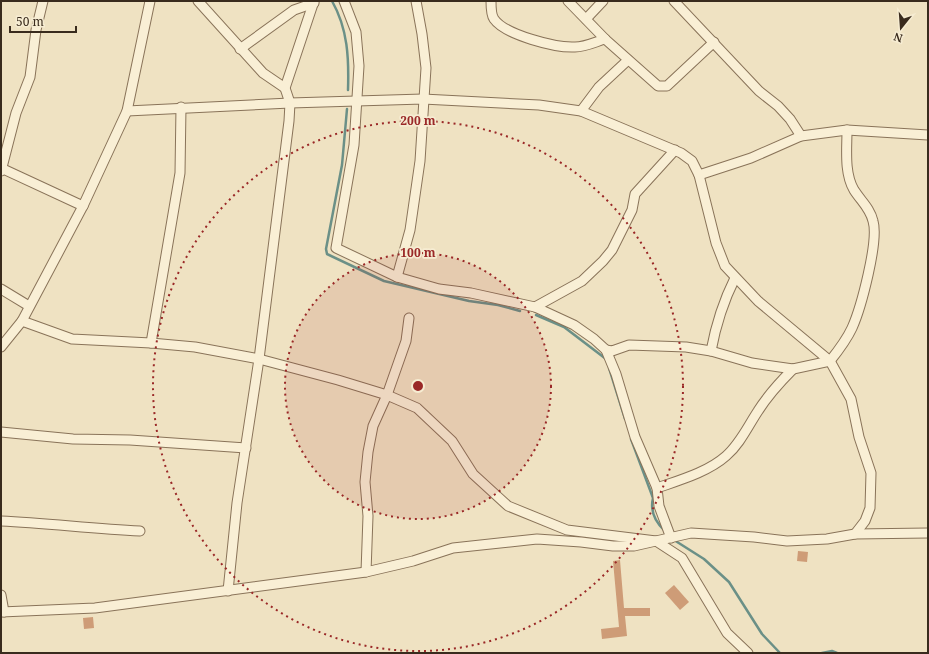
<svg xmlns="http://www.w3.org/2000/svg" width="929" height="654" font-family="'Noto Serif',serif">
  <rect width="100%" height="100%" fill="#efe2c2"/>
  <g fill="none" stroke-linecap="round" stroke-linejoin="round">
    <g stroke="#6b9087" stroke-width="2.5">
      <path d="M332,1C348,29 349,59 348,90"/>
      <path d="M347,109L342,165L326,249L327,254L384,281L469,301L498,305L520,311"/>
      <path d="M536,315L564,327L606,359"/>
      <path d="M609,368L625,419"/>
      <path d="M631,439L653,498C650,511 655,522 665,531"/>
      <path d="M674,540L704,559L729,582L762,634L780,653"/>
      <path d="M822,653L832,651L837,653"/>
    </g>
  </g>
  <g fill="#ce9c77">
    <path d="M798,551L808,552L807,562L797,561Z"/>
    <path d="M620,560L624,608H650V616H625L627,636L602,639L601,629L619,627L613,561Z"/>
    <path d="M674,585L689,602L680,610L665,593Z"/>
    <path d="M93,617L94,628L84,629L83,618Z"/>
  </g>
  <g fill="none" stroke-linecap="round" stroke-linejoin="round">
    <defs>
      <g id="street">
        <path d="M198,1L263,73L285,88"/>
        <path d="M344,1L356,32L359,66L354,145L336,248L397,277L439,289L471,293L535,307L574,325L594,339L606,350L616,374L635,437L657,488L659,506L671,538"/>
        <path d="M491,1C491,6 491,15 494,19C505,35 556,48 575,47C585,47 595,42 605,39"/>
        <path d="M568,1L605,39L658,86H667L714,42"/>
        <path d="M674,1L759,91L778,106L790,119L801,136"/>
        <path d="M586,19L603,1"/>
        <path d="M240,49L294,10L314,3"/>
        <path d="M127,111L290,103L423,99L539,105L581,111L681,153L692,161L699,175L716,243L725,266L758,301L830,361L851,399L859,437L871,473L870,508L865,521L855,534"/>
        <path d="M581,111L599,87L628,60"/>
        <path d="M1,168L83,206"/>
        <path d="M1,171L16,113L30,77L36,30L43,1"/>
        <path d="M699,175L751,158L801,136L847,130L928,135"/>
        <path d="M397,277L410,230L420,161L426,68L422,34L416,1"/>
        <path d="M1,289L29,306"/>
        <path d="M535,307L582,281L603,261L612,250L632,210L635,194L675,150"/>
        <path d="M22,321L72,339L151,343L195,347L259,359L338,380L387,395L417,408L452,441L473,474L508,506L567,530L656,541L682,558L727,633L748,653"/>
        <path d="M151,343L180,173L181,107"/>
        <path d="M1,347L22,321L83,206L127,111L150,1"/>
        <path d="M606,350L612,351L629,345L686,347L711,351L752,363L793,369L830,361C838,351 846,341 852,328C861,308 879,241 873,221C870,208 861,201 854,190C844,173 847,149 847,130"/>
        <path d="M711,351C716,324 723,302 735,278"/>
        <path d="M1,432L73,439L130,440L246,448"/>
        <path d="M657,488C680,480 708,472 726,456C740,444 748,426 758,411C768,395 780,382 793,369"/>
        <path d="M1,521C48,523 93,529 140,531"/>
        <path d="M366,572L368,516L365,482L368,452L373,426L387,395L406,341L409,318"/>
        <path d="M228,591L237,503L259,359L289,121L290,103L285,88L314,1"/>
        <path d="M1,595L4,612"/>
        <path d="M1,612L95,608L366,572L413,561L453,548L537,539L581,542L613,546H634L691,533L754,537L787,541L827,539L855,534L928,533"/>
      </g>
    </defs>
    <use href="#street" stroke="#897359" stroke-width="11"/>
    <use href="#street" stroke="#f9efd5" stroke-width="9"/>
  </g>
  <circle cx="418" cy="386" r="133" fill="#9a2827" fill-opacity=".12"/>
  <g fill="none" stroke="#9a2827" stroke-width="2" stroke-dasharray="2 4">
    <circle cx="418" cy="386" r="133"/>
    <circle cx="418" cy="386" r="265"/>
  </g>
  <circle cx="418" cy="386" r="6" fill="#9a2827" stroke="#f6ecd2" stroke-width="2"/>
  <g font-size="12" text-anchor="middle" font-weight="bold" fill="#9a2827" stroke="#f6ecd2" stroke-width="3.5" stroke-linejoin="round" paint-order="stroke">
    <text x="418" y="125">200 m</text>
    <text x="418" y="257">100 m</text>
  </g>
  <rect width="929" height="654" fill="none" stroke="#392b1d" stroke-width="4"/>
  <g transform="translate(901 28) rotate(197)" stroke="#f6ecd2" stroke-width="3" paint-order="stroke">
  <path d="M0-3L7 15L0 10L-7 15Z" fill="#392b1d"/>
  <text y="-6" font-size="11" font-weight="bold" text-anchor="middle" fill="#392b1d">N</text>
  </g>
  <path d="M10 26v6h66v-6" fill="none" stroke="#392b1d" stroke-width="2"/>
  <text x="16" y="26" font-size="12" fill="#392b1d" stroke="#f6ecd2" stroke-width="3" paint-order="stroke">50 m</text>
</svg>
